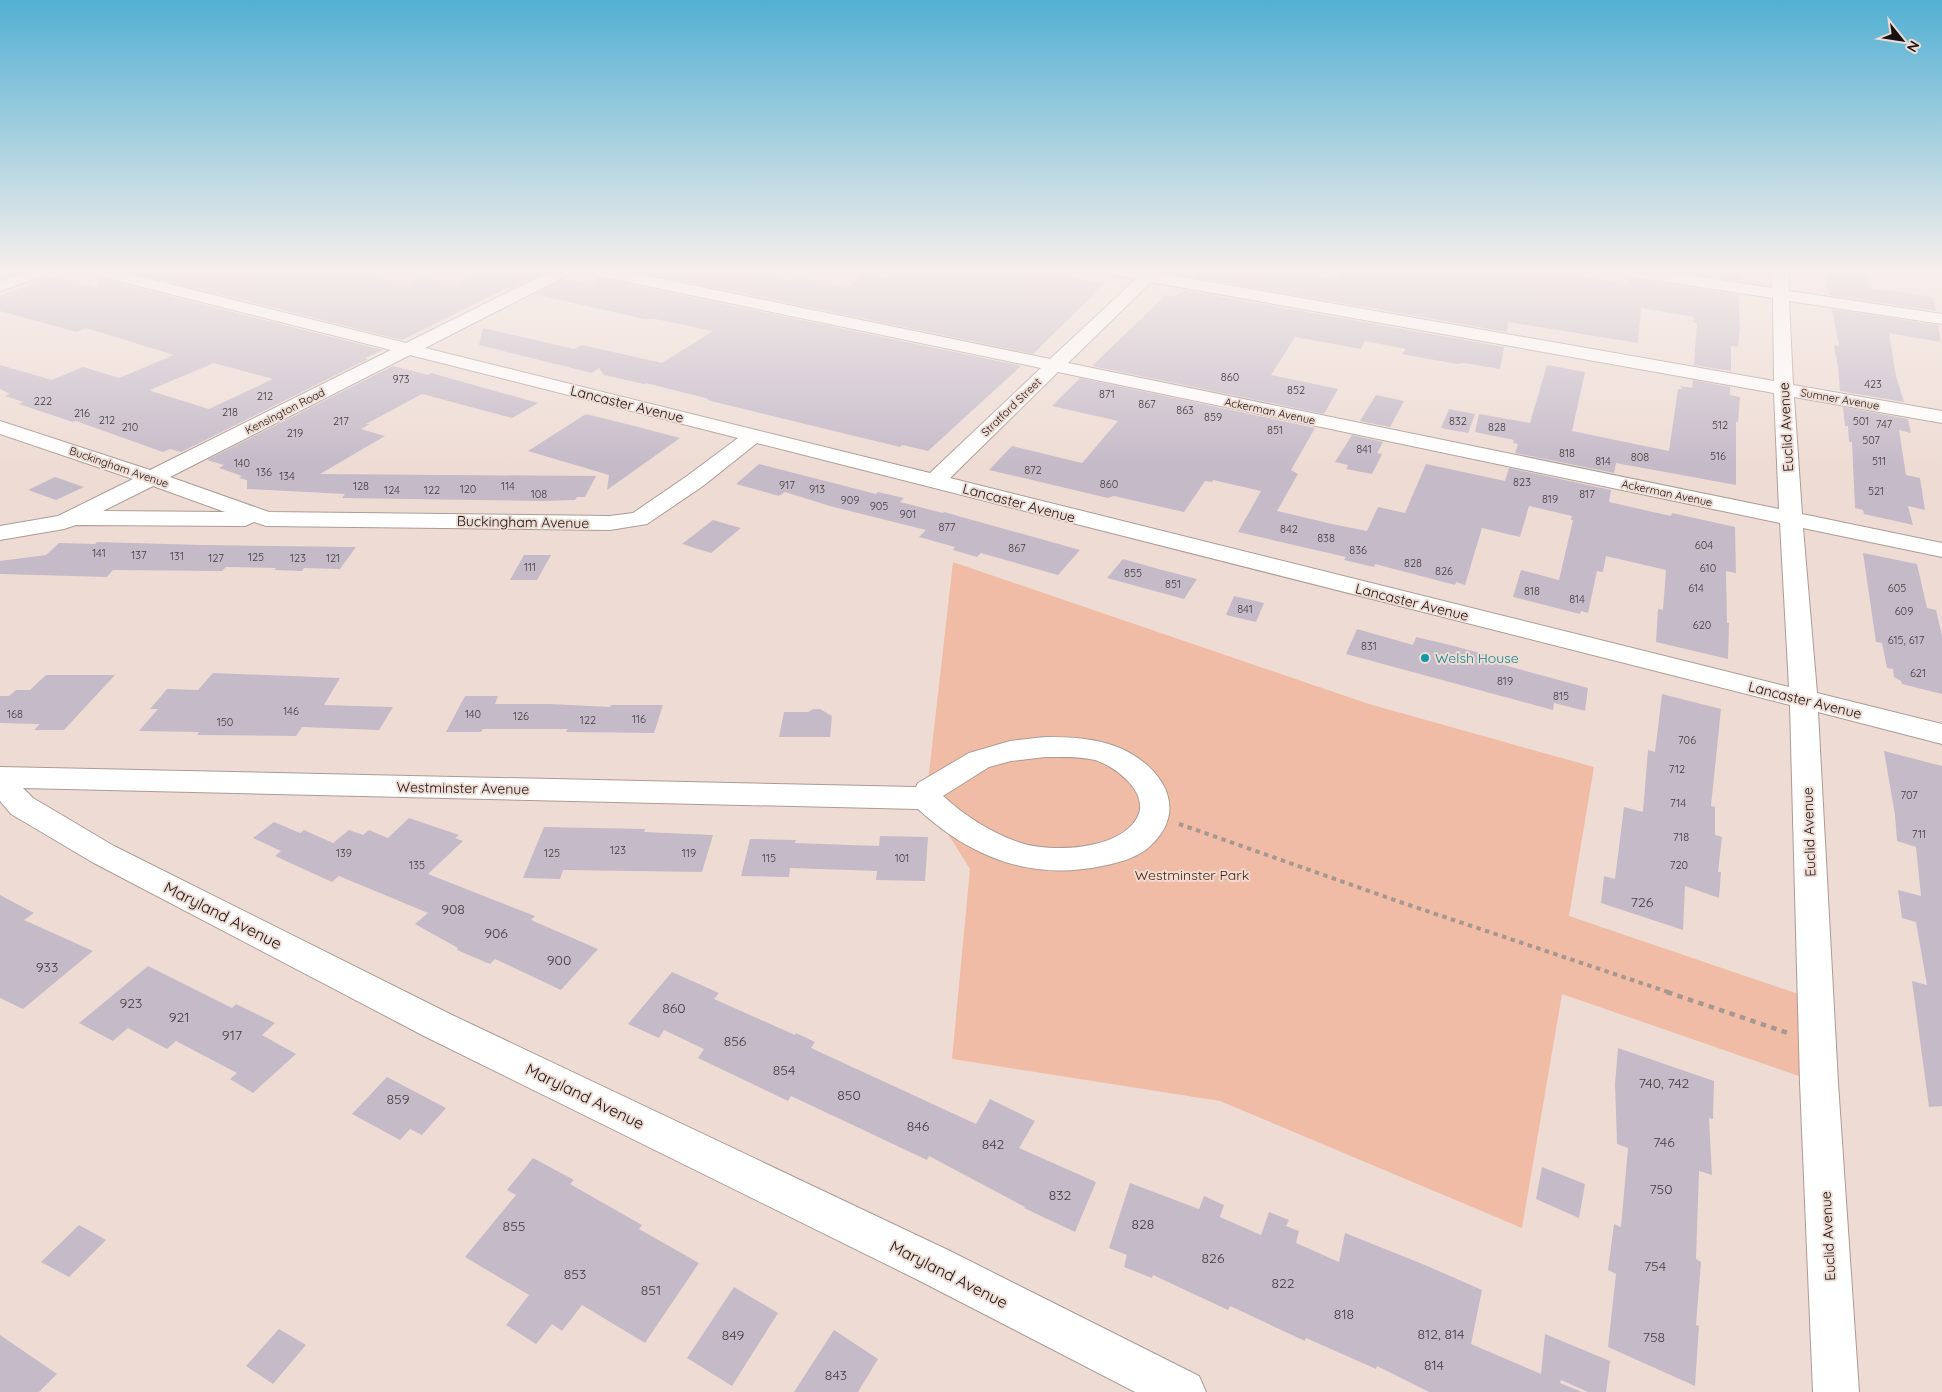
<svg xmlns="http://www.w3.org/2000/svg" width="1942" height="1392" font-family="Quicksand,sans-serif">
  <rect width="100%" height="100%" fill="#eedcd4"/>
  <path fill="#f0bca6" d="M953,562L1369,704L1594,767L1569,916L1816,1000L1819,1083L1562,994L1522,1228L1220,1101L952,1059L970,869L926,799Z"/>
  <g fill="#c5bac8" fill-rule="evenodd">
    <path d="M127,271H347L407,285L423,278L454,285L471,278L472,271H527L540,274L511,289L507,288L402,340Z"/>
    <path d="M635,271H743L791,281L796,278L846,288L865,274L888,279L889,271H1037L1104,284L1033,354Z"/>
    <path d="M1198,271H1288L1338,280L1345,271L1376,274L1378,271H1546L1627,284V278L1738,295L1740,326L1738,347L1731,346V371L1694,365L1697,323H1693L1694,317L1641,308L1638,343L1508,322L1507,332L1193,277Z"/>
    <path d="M1677,271H1739V281Z"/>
    <path d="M1828,271H1866L1869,288L1933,297L1936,311L1829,295L1825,272Z"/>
    <path d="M52,277L97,288L98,278L383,350L365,358L368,359L181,452L170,449L163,452L76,421L73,422L19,404L24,402L5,396L10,394L0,389V365L52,380L83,367L119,378L174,355L86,328L77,332L0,311V296ZM214,363L273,379L209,409L151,391H152L150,390Z"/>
    <path d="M595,277L599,278L1021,366L928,451L902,445L900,447L707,400L709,399L646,383L644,384L604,375L599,368L592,373L479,345L483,328L574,349L582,345L662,363L713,331L655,319H644L534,294L564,279L594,285Z"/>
    <path d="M1183,290L1504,347L1500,369L1464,363L1457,364L1402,354L1406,349L1365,341L1361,349L1295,337L1271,375L1338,389L1324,414L1092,366L1166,295L1176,297Z"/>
    <path d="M1832,309L1938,325L1941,342L1889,333L1896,376L1904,402L1840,391L1838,367L1834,345L1839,346Z"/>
    <path d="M1547,365L1585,372L1572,431L1669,451L1678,389H1682L1680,386L1692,388L1693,380L1730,387V395L1740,397L1738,422H1736V485L1616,463L1614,473L1515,453L1518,444L1513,443L1514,440L1475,432L1479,414L1530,423Z"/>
    <path d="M393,366L428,375L431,373L538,403L512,418L422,394L366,424H370L361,429L385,436L320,474L596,476L585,497H577L575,500L545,501L342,498L345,494L247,489V480L239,478L242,476L219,468L224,465L207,460Z"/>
    <path d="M1080,378L1315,428L1291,470L1298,474L1277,511L1332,524L1367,531L1378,507L1405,513L1426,464L1505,481L1509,468L1611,490L1609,502L1671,516L1672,513L1735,527L1736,573L1726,571L1727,623H1729L1728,659L1656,642L1658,609L1663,610L1666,570L1606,556L1603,572L1597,571L1588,613L1581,611L1580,614L1513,597L1521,570L1559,580L1573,520H1571L1572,516L1529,506L1520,537L1482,528L1465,585L1456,582L1455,585L1375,564L1374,567L1344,560L1346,557L1238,532L1261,491L1213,480L1212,482L1205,481L1184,512L1114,496L1108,498L989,470L1012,446L1082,463L1118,421L1052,406Z"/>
    <path d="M1376,395L1404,401L1390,427L1360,421Z"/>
    <path d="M1843,407L1908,419L1911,433L1899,430L1906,475L1920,478L1925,510L1908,506L1913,525L1864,514L1863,510L1855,508L1852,442H1849L1848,426H1845Z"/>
    <path d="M1449,409L1475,414L1468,433L1441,428Z"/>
    <path d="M586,414L630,425L680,438L607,490L609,475L528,451Z"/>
    <path d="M1352,435L1383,442L1377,453L1382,454L1372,474L1346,469L1348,465L1335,462Z"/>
    <path d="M759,464L876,494L878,492L904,498L900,502L943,513L944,512L1080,550L1058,575L981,553L977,557L953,550L955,547L919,537L926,530L830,506L785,492L779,496L736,484Z"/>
    <path d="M55,477L84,487L56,500L28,490Z"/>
    <path d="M713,520L741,528L711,553L682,544Z"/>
    <path d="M97,542L203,545L356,547L340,569L304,568L302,571L274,570L276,568L226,567L222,571L113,570L107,577L0,574V561L46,555L59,543L95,544Z"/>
    <path d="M1863,553L1917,564L1927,608L1936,610L1942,636V694L1902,684L1901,681L1894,677L1893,669L1887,668L1882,643L1876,642Z"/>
    <path d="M524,555H551L537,580H510Z"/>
    <path d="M1123,559L1162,570L1197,579L1184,599L1107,578Z"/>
    <path d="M1234,596L1264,603L1256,622L1226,615Z"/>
    <path d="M1357,629L1413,645L1416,637L1450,645L1484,654L1482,659L1588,688L1585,711L1554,703L1553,710L1346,654Z"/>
    <path d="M213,673L340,678L324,705L393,707L379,730L302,727L296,736L197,735L199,732L139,731L158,709H150L167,689L198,690Z"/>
    <path d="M46,675H115L64,730H34L40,724L0,723V696H9L16,690H30Z"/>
    <path d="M1662,694L1721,709L1711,806L1715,807V835L1722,837L1718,872H1721L1719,898L1685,886L1683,930L1601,903L1604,876L1615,879L1624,807L1643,812L1648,750L1655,752Z"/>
    <path d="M465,696H498L495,704H550L610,707L611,705H663L654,733L566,732L568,729H483L481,732H446Z"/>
    <path d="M813,709H820L832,716L830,737H779L784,712H808Z"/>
    <path d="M1884,751L1942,766V1106L1929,1107L1912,981L1927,985L1916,922L1902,918L1898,890L1921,896L1916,847L1897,841L1895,815Z"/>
    <path d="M409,818L459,835L455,838L463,841L428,874L535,916L531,920L598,949L561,990L495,959L490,964L457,950L458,948L415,924L428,913L339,876L332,882L275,856L281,851L253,838L274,822L300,833L304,830L333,843L349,830L363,835L369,830L388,838Z"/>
    <path d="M544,827L645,829L644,832L713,835L702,872L563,870L560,879L523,878Z"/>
    <path d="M880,836L928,837L925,881L876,880L877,871L790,868L789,877L741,876L750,839L796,840L795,843L879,846Z"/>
    <path d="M0,895L34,913L24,920L93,951L23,1009L0,998Z"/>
    <path d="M148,966L232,1008L236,1004L275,1023L262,1035L296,1054L253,1093L230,1079L237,1073L176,1041L167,1049L128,1028L113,1041L79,1023Z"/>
    <path d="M672,972L719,993L714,999L795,1035L796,1033L815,1042L811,1048L976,1124L990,1099L1035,1121L1019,1148L1096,1182L1075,1232L1024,1208L1025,1207L929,1156L927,1160L791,1096L788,1101L698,1058L704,1049L664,1030L659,1038L628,1024Z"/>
    <path d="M1618,1048L1714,1081L1713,1119L1709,1118L1712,1175L1699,1171L1696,1259L1701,1262L1696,1325L1699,1326L1695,1386L1608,1347L1616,1274L1608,1270L1614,1224L1621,1227L1628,1148L1617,1144L1615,1084Z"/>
    <path d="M387,1077L446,1108L422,1135L410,1129L400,1140L352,1114Z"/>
    <path d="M533,1158L574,1180L570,1184L642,1225L639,1229L699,1263L645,1343L582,1305L562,1331L552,1324L536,1344L506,1325L529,1295L465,1257L516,1195L507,1190Z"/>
    <path d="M1542,1167L1585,1184L1579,1218L1536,1199Z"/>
    <path d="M1130,1183L1199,1209L1204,1196L1224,1205L1220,1217L1261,1235L1269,1212L1289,1220L1286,1226L1299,1231L1296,1243L1339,1262L1345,1233L1425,1265L1482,1290L1471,1344L1541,1374L1545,1334L1610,1361L1606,1392H1588L1561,1380L1560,1383L1582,1392H1429L1377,1366L1376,1369L1306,1338L1305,1341L1230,1306L1228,1310L1153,1275L1152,1278L1124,1267L1127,1255L1109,1248Z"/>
    <path d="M79,1225L106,1240L69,1277L41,1262Z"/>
    <path d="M734,1287L778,1313L732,1386L687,1358Z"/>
    <path d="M279,1329L306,1345L273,1384L246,1366Z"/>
    <path d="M834,1330L878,1359L858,1392H794Z"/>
    <path d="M0,1335L57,1374L39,1392H0Z"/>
  </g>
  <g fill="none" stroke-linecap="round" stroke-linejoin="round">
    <defs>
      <g id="minor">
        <path d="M26,271H51L49,274L0,291V281Z"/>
        <path d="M89,271H118L406,343L551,271H572L570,274L425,348L930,473L1041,368L599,276L593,274L591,271H624L1050,359L1136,279L1113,274L1111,271H1161L1159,273L1774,381L1773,298L1627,276L1621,274L1619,271H1662L1772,288V271H1788L1789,291L1942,314V324L1789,301L1793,385L1942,411V423L1794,397L1802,514L1942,543V557L1803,528L1817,693L1942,724V744L1818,712L1838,1083L1859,1392H1813L1800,1083L1790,705L757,443L703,486L647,524L610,530L266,526L254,522L245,526L76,525L64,529L0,540V526L58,516L133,479L0,434V421L150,470L391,350L91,274ZM1151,282L1774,393L1779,509L1068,363ZM410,355L738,438L687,476L633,513L610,516L269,512L170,477ZM1058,372L1780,523L1789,687L950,478ZM153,486L225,512L103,511Z"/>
        <path d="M1045,737C1070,737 1096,738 1120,748C1163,767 1191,811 1148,848C1136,858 1118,863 1102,866C1031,881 970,857 918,809L23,788L33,798L114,846L450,1014L950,1251L1199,1376L1206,1392H1135L920,1281L424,1036L92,862L11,814L0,801V767L916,787L918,783L969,753L1010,741ZM1045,757C1061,757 1079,756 1095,760C1115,766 1151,793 1137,818C1119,850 1052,853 1021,843C991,833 965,816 943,796L989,767L1011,761Z"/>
      </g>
    </defs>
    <use href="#minor" stroke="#ac9b94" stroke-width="2"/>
    <path stroke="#a59791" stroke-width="4" stroke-dasharray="4.5 4.5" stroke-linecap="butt" d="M1179,824L1403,903L1671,993"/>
    <path stroke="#a59791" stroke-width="4.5" stroke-dasharray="5.5 5.5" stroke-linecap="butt" d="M1667,992L1788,1033"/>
    <use href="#minor" fill="#fff" fill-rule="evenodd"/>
  </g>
  <linearGradient id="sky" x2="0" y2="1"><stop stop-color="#52b0d3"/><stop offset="0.58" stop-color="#f7efec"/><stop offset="1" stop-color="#f7efec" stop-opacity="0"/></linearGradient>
  <rect width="1942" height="466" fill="url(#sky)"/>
  <circle fill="#0f9aa8" stroke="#eedcd4" stroke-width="2" cx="1425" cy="658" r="5"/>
  <g text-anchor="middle" stroke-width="4" stroke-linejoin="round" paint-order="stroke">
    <g font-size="11" fill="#433c3e">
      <text x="1230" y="381">860</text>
      <text x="401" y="383">973</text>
      <text x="1873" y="388">423</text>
      <text x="1296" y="394">852</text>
      <text x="1107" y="398">871</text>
      <text x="265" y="400">212</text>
      <text x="43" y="405">222</text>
      <text x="1147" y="408">867</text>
      <text x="1185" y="414">863</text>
      <text x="230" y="416">218</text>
      <text x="82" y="417">216</text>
      <text x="1213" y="421">859</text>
      <text x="107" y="424">212</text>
      <text x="341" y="425">217</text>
      <text x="1458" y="425">832</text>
      <text x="1861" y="425">501</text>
      <text x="1884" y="428">747</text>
      <text x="1720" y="429">512</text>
      <text x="130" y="431">210</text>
      <text x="1497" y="431">828</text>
      <text x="1275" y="434">851</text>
      <text x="295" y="437">219</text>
      <text x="1871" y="444">507</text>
      <text x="1364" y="453">841</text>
      <text x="1567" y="457">818</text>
      <text x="1718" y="460">516</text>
      <text x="1640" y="461">808</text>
      <text x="1603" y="465">814</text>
      <text x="1879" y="465">511</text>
      <text x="242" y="467">140</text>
      <text x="1033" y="474">872</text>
      <text x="264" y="476">136</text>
      <text x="287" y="480">134</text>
      <text x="1522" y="486">823</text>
      <text x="1109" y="488">860</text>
      <text x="787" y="489">917</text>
      <text x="361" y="490">128</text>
      <text x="508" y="490">114</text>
      <text x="468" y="493">120</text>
      <text x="817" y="493">913</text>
      <text x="392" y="494">124</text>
      <text x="432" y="494">122</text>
      <text x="1876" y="495">521</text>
      <text x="539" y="498">108</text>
      <text x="1587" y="498">817</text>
      <text x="1550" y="503">819</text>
      <text x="850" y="504">909</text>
      <text x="879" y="510">905</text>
      <text x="908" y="518">901</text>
      <text x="947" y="531">877</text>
      <text x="1289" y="533">842</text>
      <text x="1326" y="542">838</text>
      <text x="1704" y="549">604</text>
      <text x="1017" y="552">867</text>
      <text x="1358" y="554">836</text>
      <text x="99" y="557">141</text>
      <text x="139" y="559">137</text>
      <text x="177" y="560">131</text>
      <text x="256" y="561">125</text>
      <text x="216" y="562">127</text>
      <text x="298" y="562">123</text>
      <text x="333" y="562">121</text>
      <text x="1413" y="567">828</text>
      <text x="530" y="571">111</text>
      <text x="1708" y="572">610</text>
      <text x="1444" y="575">826</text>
      <text x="1133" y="577">855</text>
      <text x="1173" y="588">851</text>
      <text x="1696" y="592">614</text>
      <text x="1897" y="592">605</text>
      <text x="1532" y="595">818</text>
      <text x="1577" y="603">814</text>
      <text x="1245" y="613">841</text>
      <text x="1904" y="615">609</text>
      <text x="1702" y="629">620</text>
      <text x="1906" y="644">615, 617</text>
      <text x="1369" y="650">831</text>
      <text x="1918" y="677">621</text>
      <text x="1505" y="685">819</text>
      <text x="1561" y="700">815</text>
      <text x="291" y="715">146</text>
      <text x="15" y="718">168</text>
      <text x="473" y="718">140</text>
      <text x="521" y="720">126</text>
      <text x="639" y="723">116</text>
      <text x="588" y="724">122</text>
      <text x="225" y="726">150</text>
      <text x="1687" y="744">706</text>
      <text x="1677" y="773">712</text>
      <text x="1909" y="799">707</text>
      <text x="1678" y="807">714</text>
      <text x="1919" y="838">711</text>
      <text x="1681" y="841">718</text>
      <text x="618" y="854">123</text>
      <text x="344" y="857">139</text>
      <text x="552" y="857">125</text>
      <text x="689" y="857">119</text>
      <text x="769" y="862">115</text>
      <text x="902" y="862">101</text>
      <text x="417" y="869">135</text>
      <text x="1679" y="869">720</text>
    </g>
    <g font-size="11" fill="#181210" stroke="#eedcd4">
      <text transform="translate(1840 399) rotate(10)" y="4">Sumner Avenue</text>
      <text transform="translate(1011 407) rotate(-44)" y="4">Stratford Street</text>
      <text transform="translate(285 411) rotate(-27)" y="4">Kensington Road</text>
      <text transform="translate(1270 411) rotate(12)" y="4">Ackerman Avenue</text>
      <text transform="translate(119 467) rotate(19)" y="4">Buckingham Avenue</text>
      <text transform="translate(1667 493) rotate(12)" y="4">Ackerman Avenue</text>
    </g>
    <g font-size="14" fill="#181210" stroke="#eedcd4">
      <text transform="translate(627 404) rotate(14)" y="5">Lancaster Avenue</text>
      <text transform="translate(1786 427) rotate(-93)" y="5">Euclid Avenue</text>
      <text transform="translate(1019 503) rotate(15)" y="5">Lancaster Avenue</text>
      <text transform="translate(523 522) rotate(1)" y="5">Buckingham Avenue</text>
      <text transform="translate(1412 602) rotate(14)" y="5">Lancaster Avenue</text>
      <text transform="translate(1805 700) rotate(14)" y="5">Lancaster Avenue</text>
      <text transform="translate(463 788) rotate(1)" y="5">Westminster Avenue</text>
      <text transform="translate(1809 832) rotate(-92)" y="5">Euclid Avenue</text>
      <text transform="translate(1828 1236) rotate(-93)" y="5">Euclid Avenue</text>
    </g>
    <g font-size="14" fill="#0d838f" stroke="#eedcd4" text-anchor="start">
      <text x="1435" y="663">Welsh House</text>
    </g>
    <g font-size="14" fill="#4a1800" stroke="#eedcd4">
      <text x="1192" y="880">Westminster Park</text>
    </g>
    <g font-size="14" fill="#433c3e">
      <text x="1642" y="907">726</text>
      <text x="453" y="914">908</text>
      <text x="496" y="938">906</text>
      <text x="559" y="965">900</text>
      <text x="47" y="972">933</text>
      <text x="131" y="1008">923</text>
      <text x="674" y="1013">860</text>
      <text x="179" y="1022">921</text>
      <text x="232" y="1040">917</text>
      <text x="735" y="1046">856</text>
      <text x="784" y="1075">854</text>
      <text x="1664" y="1088">740, 742</text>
      <text x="849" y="1100">850</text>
      <text x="398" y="1104">859</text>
      <text x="918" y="1131">846</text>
      <text x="1664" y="1147">746</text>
      <text x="993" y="1149">842</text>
      <text x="1661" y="1194">750</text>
      <text x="1060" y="1200">832</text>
      <text x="1143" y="1229">828</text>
      <text x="514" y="1231">855</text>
      <text x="1213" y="1263">826</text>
      <text x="1655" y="1271">754</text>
      <text x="575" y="1279">853</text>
      <text x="1283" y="1288">822</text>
      <text x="651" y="1295">851</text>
      <text x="1344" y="1319">818</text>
      <text x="1441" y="1339">812, 814</text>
      <text x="733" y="1340">849</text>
      <text x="1654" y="1342">758</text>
      <text x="1434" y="1370">814</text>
      <text x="836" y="1380">843</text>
    </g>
    <g font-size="16" fill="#181210" stroke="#eedcd4">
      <text transform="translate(223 915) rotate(27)" y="6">Maryland Avenue</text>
      <text transform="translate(585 1096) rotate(26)" y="6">Maryland Avenue</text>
      <text transform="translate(949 1274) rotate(27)" y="6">Maryland Avenue</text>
    </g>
  </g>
  <g transform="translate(1902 40) rotate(120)" stroke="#eedcd4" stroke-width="4" paint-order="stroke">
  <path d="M0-4L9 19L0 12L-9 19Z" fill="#181210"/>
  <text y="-8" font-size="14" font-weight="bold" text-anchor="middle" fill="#181210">N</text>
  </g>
</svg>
